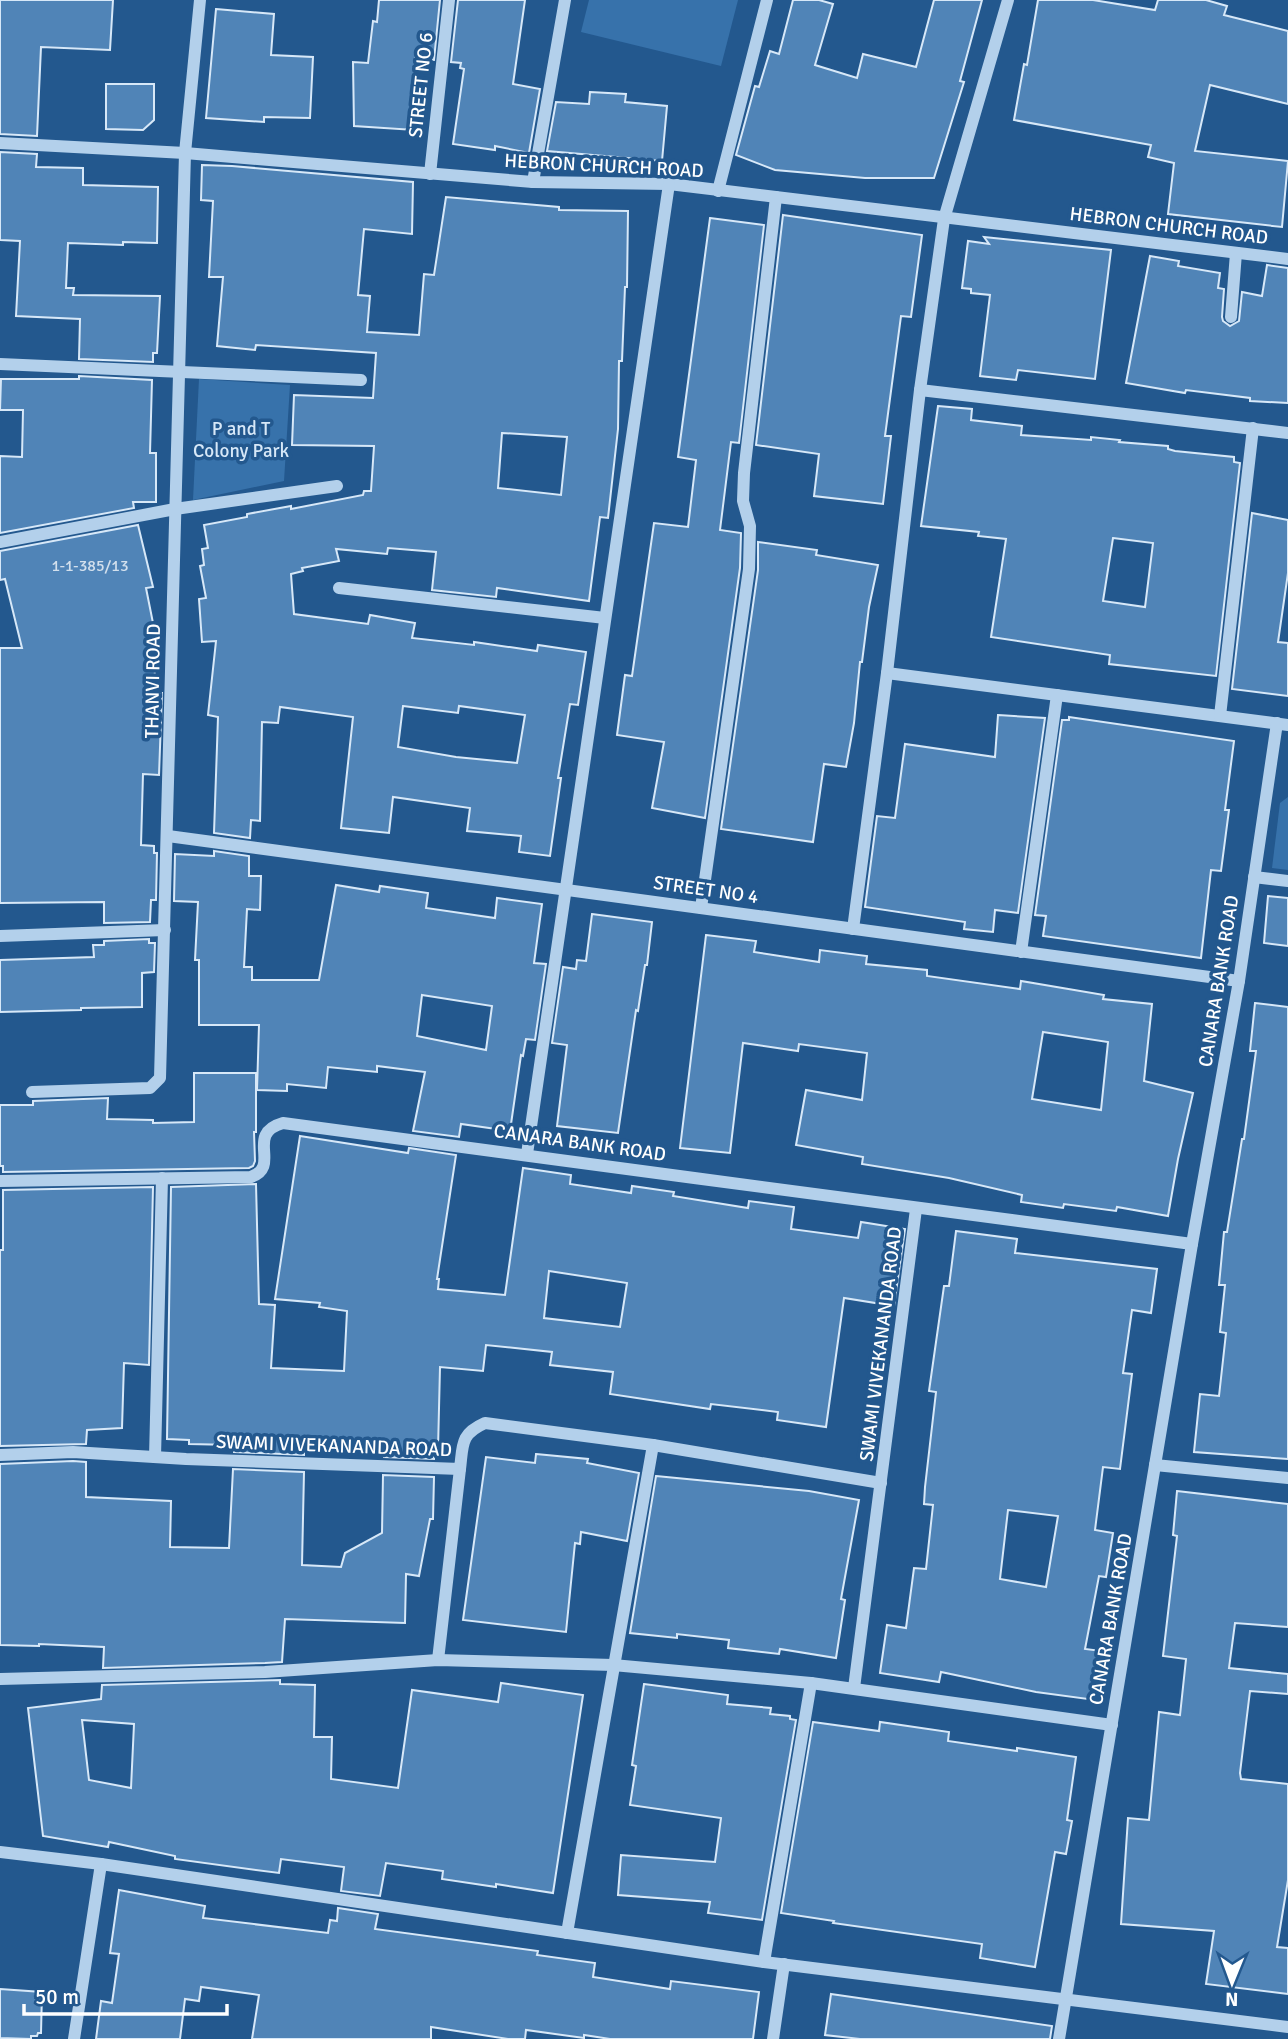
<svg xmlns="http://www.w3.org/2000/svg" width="1288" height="2039" font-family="Signika,sans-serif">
  <rect width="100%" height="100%" fill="#23588e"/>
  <g fill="#3772ab">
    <path d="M589,0H738L721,66L581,32Z"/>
    <path d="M199,379L290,385L284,481L193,500Z"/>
    <path d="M1288,797V870L1272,868L1280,803Z"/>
  </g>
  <g fill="#5084b7" stroke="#d7e8f8" stroke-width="2" fill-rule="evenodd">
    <path d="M0,0H113L110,50L41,47L37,136L0,134Z"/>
    <path d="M379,0H440L434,60L415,58L414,130L354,126L353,62L368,63L373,21L377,22Z"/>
    <path d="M458,0H525L513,84L540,89L529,153L495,146V150L453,144L464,69L460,68L461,63L451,62Z"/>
    <path d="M793,0H819L833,4L815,65L857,78L863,54L916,67L934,0H982L960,81L964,82L934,178H865L775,170L736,155L755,86L759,87L770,51L779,54Z"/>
    <path d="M1038,0H1093L1155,10L1158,0H1206L1227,6L1224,15L1288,31V104L1210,85L1195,151L1288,161L1282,227L1168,214L1174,163L1148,157L1151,145L1014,120L1024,64L1027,65Z"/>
    <path d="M216,9L274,14L271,55L313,57L310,118L264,117V122L206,118Z"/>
    <path d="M106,84H154V120L143,130L106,129Z"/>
    <path d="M590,92L626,94L625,102L667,106L662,161L547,151L556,102L589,104Z"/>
    <path d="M0,152L37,154L36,167L83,168V185L158,187L157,243L123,242V245L68,243L66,288H74L73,295L160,296L157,353H153V362L79,359L80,319L16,316L20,241L0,240Z"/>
    <path d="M202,165L232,166L413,182L412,234L364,229L358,295L370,296L367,332L419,335L424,274L434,275L446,197L559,207V210L628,211L627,287H625L622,361H619L618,429L608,518L600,517L589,601L497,588L496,597L432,590L436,552L388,548L387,554L336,549L339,561L302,568L303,571L291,574L294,614L368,624L370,615L415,623L412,638L474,645V642L537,651L538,645L586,652L578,705L570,704L558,778H561L550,856L519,852L521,836L467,831L470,808L393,797L389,833L341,828L353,717L280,707L278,723L262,722L260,821L251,820L250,838L214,833L218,717L208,715L216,641L202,642L199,599L206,598L200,566L204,565L202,549L208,548L204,525L247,517V514L291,506V509L363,495L364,491H371L374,446L292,445L294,395L373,398L376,353L256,345L255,350L217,346L223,277H209L213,201L201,200ZM502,433L567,437L561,495L498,488ZM403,706L458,713L459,706L525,715L517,763L456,757L398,747Z"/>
    <path d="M783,215L922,235L911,317L901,316L885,436H891L883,504L814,496L819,454L756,445Z"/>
    <path d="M710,218L764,225L739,443L731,442L720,530L741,533L740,568L705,818L652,808L664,742L617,735L625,675L632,676L654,523L688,527L696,460L678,457Z"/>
    <path d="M984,237L1111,250L1095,379L1018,370L1016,380L980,376L990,295L971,293V289L962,288L968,241L989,244Z"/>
    <path d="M1150,256L1179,261L1178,266L1220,273L1218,288L1224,289L1222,317L1223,321L1230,326L1239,321L1242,292L1262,296L1267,265L1288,268V403L1250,401V398L1186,390L1185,393L1126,383Z"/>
    <path d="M79,376L152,380L150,453H156V502H133L134,508L0,533V456L22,457L23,410H0L1,379H79Z"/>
    <path d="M938,406L972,409L971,420L1022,426L1021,435L1091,440V437L1120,440L1119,442L1168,446V449L1175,451L1234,457V462L1240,463L1216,676L1109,664L1110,655L991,637L1006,539L978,536L979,532L921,526ZM1113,538L1153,543L1145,607L1103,601Z"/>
    <path d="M1252,513L1288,520V573L1278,642L1288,643V696L1232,689Z"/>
    <path d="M138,525L153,587L146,588L156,638L154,693H162L159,775L143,774L141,845L154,846V853H157L156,900H151L150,922L104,923V902L0,903V648H22L5,579L0,580V551Z"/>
    <path d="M758,542L817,550L816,555L878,565L869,607L862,662H860L854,723L846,767L824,764L813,842L721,829L758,570Z"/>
    <path d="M998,715L1045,718L1018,913L995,910L993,932L964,929L965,922L865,907L877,816L895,818L905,744L995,757Z"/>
    <path d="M1069,717L1234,741L1225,810H1229L1221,871L1211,870L1201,958L1043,936L1046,916L1035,915L1062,720H1069Z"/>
    <path d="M214,851L249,856V876H261L260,910L247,909L244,967H252V980H319L336,885L379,892L380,886L428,893L426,908L495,918L497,898L542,904L534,963L546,964L535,1040L526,1039L523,1056L521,1055L510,1131L461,1124L459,1137L413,1131L425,1072L377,1066V1072L328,1067L326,1088L287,1084V1091L257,1090L259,1025H199V960H195L198,902L174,901L175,854L214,856ZM422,995L492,1006L486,1050L417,1036Z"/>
    <path d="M1268,896L1288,898V946L1264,943Z"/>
    <path d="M592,914L652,922L647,965H645L638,1011L636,1010L618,1133L557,1126L567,1045L552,1043L563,967L576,969L577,960L586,961Z"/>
    <path d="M706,935L756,941L754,952L819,962L820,950L867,956L866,964L927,970V976L1020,989L1021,981L1104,995L1103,999L1152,1004L1144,1081L1193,1093L1178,1159L1168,1216L1117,1207L1116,1211L1064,1204L1063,1208L1021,1202L1022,1195L949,1178L862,1164L863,1157L796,1145L806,1090L862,1100L867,1053L799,1044L798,1051L743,1043L730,1153L680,1148ZM1043,1032L1108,1042L1101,1110L1032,1099Z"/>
    <path d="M149,939V943H155L154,972L142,973V1007L81,1008V1010L0,1012V960L94,957L93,945H104V941Z"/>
    <path d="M1255,1003L1288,1007V1459L1194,1452L1200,1394L1219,1396L1226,1333L1220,1332L1225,1285H1219L1224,1232H1227L1242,1139H1244L1256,1051H1250Z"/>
    <path d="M194,1073H256V1132H254L255,1161L253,1166L249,1168L3,1172V1166H0V1105H33V1101L108,1098L107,1119L153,1120V1123L194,1122Z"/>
    <path d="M300,1136L408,1153L409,1148L456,1155L437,1279H439L438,1289L505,1295L523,1168L571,1175L570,1184L631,1193L632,1186L674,1192L673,1196L748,1208L749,1201L794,1207L791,1229L858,1238L861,1222L905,1229L894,1306L844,1298L826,1427L777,1420L778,1412L711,1404L710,1409L610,1394L613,1372L550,1365L552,1352L486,1345L483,1371L440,1367L438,1450H434V1459L384,1457V1446L304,1440V1455L234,1452V1445L189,1444V1440L167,1439L171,1187L256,1184L259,1304L275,1305L271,1368L344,1371L347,1311L319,1307L320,1303L275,1299ZM549,1271L627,1283L620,1327L544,1318Z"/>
    <path d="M153,1187L149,1365L124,1363L122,1428L87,1430L86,1444L0,1446V1250H3V1190Z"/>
    <path d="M956,1231L1017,1239L1015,1253L1157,1269L1151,1313L1132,1310L1123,1373L1132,1374L1120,1469L1103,1467L1095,1530L1113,1533L1106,1577L1099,1576L1085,1649L1102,1651L1095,1700L1036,1692L941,1672L939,1682L880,1673L887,1625L906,1628L914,1568L926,1569L933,1505L924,1504L925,1487L936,1392L929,1391L944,1286H949ZM1008,1510L1058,1516L1046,1587L1000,1579Z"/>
    <path d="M536,1454L588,1459L587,1463L639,1473L627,1541L581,1532L580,1544L575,1543L566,1632L463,1620L486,1457L535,1463Z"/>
    <path d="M73,1461L86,1462V1497L171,1501L170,1547L229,1548L233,1469L304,1472L302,1565L341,1567L345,1553L382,1533L383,1475L434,1477L433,1519H430L419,1576L406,1574L405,1623L285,1619L282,1662L265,1663L103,1668L104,1647L39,1644V1646L0,1645V1464Z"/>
    <path d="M656,1476L809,1491L859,1500L841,1599L845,1600L836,1658L780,1649L779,1654L728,1648L729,1640L677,1634V1638L630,1633Z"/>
    <path d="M1177,1491L1288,1504V1627L1235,1623L1229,1668L1288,1674V1694L1250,1691L1240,1773L1241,1779L1288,1784V1880L1277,1947L1288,1948V1994L1206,1984L1214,1931L1121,1924L1128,1818L1149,1820L1159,1712L1180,1715L1186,1659L1163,1656L1177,1536L1173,1535Z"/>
    <path d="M280,1680V1684L315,1685L314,1737H332L331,1779L398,1788L412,1690L498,1702L501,1683L583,1695L553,1893L496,1884V1887L442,1879L443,1871L386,1863L380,1896L341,1891L344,1867L281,1859L279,1873L175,1859V1856L109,1842L108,1847L43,1836L28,1708L101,1699L102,1685ZM82,1720L134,1724L131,1788L89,1780Z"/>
    <path d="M644,1684L728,1695L727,1704L771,1708L770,1714L790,1716V1719L796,1720L762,1920L708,1913L710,1902L618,1895L621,1855L715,1862L721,1818L630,1805L636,1766L632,1765Z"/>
    <path d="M813,1722L879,1731L880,1722L949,1732L948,1741L1017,1751V1748L1076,1757L1067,1820L1072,1821L1066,1854L1055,1852L1035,1967L980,1958L982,1944L833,1923L834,1921L781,1913Z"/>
    <path d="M119,1890L205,1906L203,1918L328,1933L330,1920L337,1921L338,1908L378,1914L375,1929L538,1951L537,1955L595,1963L593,1977L670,1989L671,1981L759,1992L753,2039H610L584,2035V2038L526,2030L525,2039H508L431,2027V2039H252L259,1995L201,1987L199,2001L185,1999L180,2039H96L101,2001L112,2003L119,1954L110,1953Z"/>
    <path d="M0,1989L42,1992L41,2033H38L37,2036H31V2039L0,2038Z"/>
    <path d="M831,1994L1052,2026L1050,2039H860L825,2035Z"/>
  </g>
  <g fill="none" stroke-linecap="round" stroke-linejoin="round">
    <g stroke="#b3d0eb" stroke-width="12">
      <path d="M0,143L185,153L533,182L669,184L1288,259"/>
      <path d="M430,174L449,0"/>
      <path d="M533,182L565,0"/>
      <path d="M718,191L767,0"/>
      <path d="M1231,317L1236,253"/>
      <path d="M0,364L361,380"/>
      <path d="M920,390L1288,433"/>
      <path d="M0,542L175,509L337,486"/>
      <path d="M339,588L605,618"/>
      <path d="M887,673L1288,725"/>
      <path d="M1220,716L1253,428"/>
      <path d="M168,836L1239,981"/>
      <path d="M1254,877L1288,881"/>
      <path d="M701,908L749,569L750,526L743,501L744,473L776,197"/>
      <path d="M853,929L887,673L920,390L944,219L1008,0"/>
      <path d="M0,936L165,930"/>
      <path d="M1021,952L1057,695"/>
      <path d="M32,1092L150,1088L160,1078L185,153L200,0"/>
      <path d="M527,1154L669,184"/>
      <path d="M0,1181L251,1177C282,1166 244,1134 283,1123C586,1162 889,1206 1192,1244"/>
      <path d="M0,1455L73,1452L186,1459L460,1469C463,1445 460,1434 485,1423L653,1445L881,1483"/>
      <path d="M155,1457L162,1178"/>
      <path d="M1155,1465L1288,1478"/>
      <path d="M438,1660L460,1469"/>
      <path d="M0,1679L265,1672L438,1660L613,1665L811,1683L1112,1725"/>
      <path d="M854,1688L916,1209"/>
      <path d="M0,1852L101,1864L764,1962L1288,2027"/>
      <path d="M567,1933L653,1445"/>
      <path d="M764,1962L811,1683"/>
      <path d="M74,2039L101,1864"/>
      <path d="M773,2039L784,1964"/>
      <path d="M1059,2039L1192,1244L1239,981L1277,723"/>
    </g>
  </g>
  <g text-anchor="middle" stroke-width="7" stroke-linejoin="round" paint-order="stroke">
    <g font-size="16" fill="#d3e0ed">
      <text x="90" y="571">1-1-385/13</text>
    </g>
    <g font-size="19" fill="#fff" stroke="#23588e">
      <text transform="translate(420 85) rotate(-84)" y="7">STREET NO 6</text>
      <text transform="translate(604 165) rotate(3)" y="7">HEBRON CHURCH ROAD</text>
      <text transform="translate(1169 225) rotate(7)" y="7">HEBRON CHURCH ROAD</text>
      <text transform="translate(152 681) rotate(-89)" y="7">THANVI ROAD</text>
      <text transform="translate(706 889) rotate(8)" y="7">STREET NO 4</text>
      <text transform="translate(1218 981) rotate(-81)" y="7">CANARA BANK ROAD</text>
      <text transform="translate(580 1142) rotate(8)" y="7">CANARA BANK ROAD</text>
      <text transform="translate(880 1344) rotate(-83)" y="7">SWAMI VIVEKANANDA ROAD</text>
      <text transform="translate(334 1445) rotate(2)" y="7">SWAMI VIVEKANANDA ROAD</text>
      <text transform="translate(1110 1619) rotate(-80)" y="7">CANARA BANK ROAD</text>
    </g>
    <g font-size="19" fill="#d7e8f8" stroke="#23588e">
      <text x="241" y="435">P and T<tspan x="241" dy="22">Colony Park</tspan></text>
    </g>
  </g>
  <g transform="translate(1232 1983) rotate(181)" stroke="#23588e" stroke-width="5" paint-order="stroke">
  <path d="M0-5L12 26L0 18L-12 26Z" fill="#ffffff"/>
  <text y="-10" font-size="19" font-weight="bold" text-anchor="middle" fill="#ffffff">N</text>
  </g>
  <path d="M24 2004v10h203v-10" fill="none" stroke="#ffffff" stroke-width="3.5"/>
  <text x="35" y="2004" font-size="21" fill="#ffffff" stroke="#23588e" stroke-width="5" paint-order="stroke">50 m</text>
</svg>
